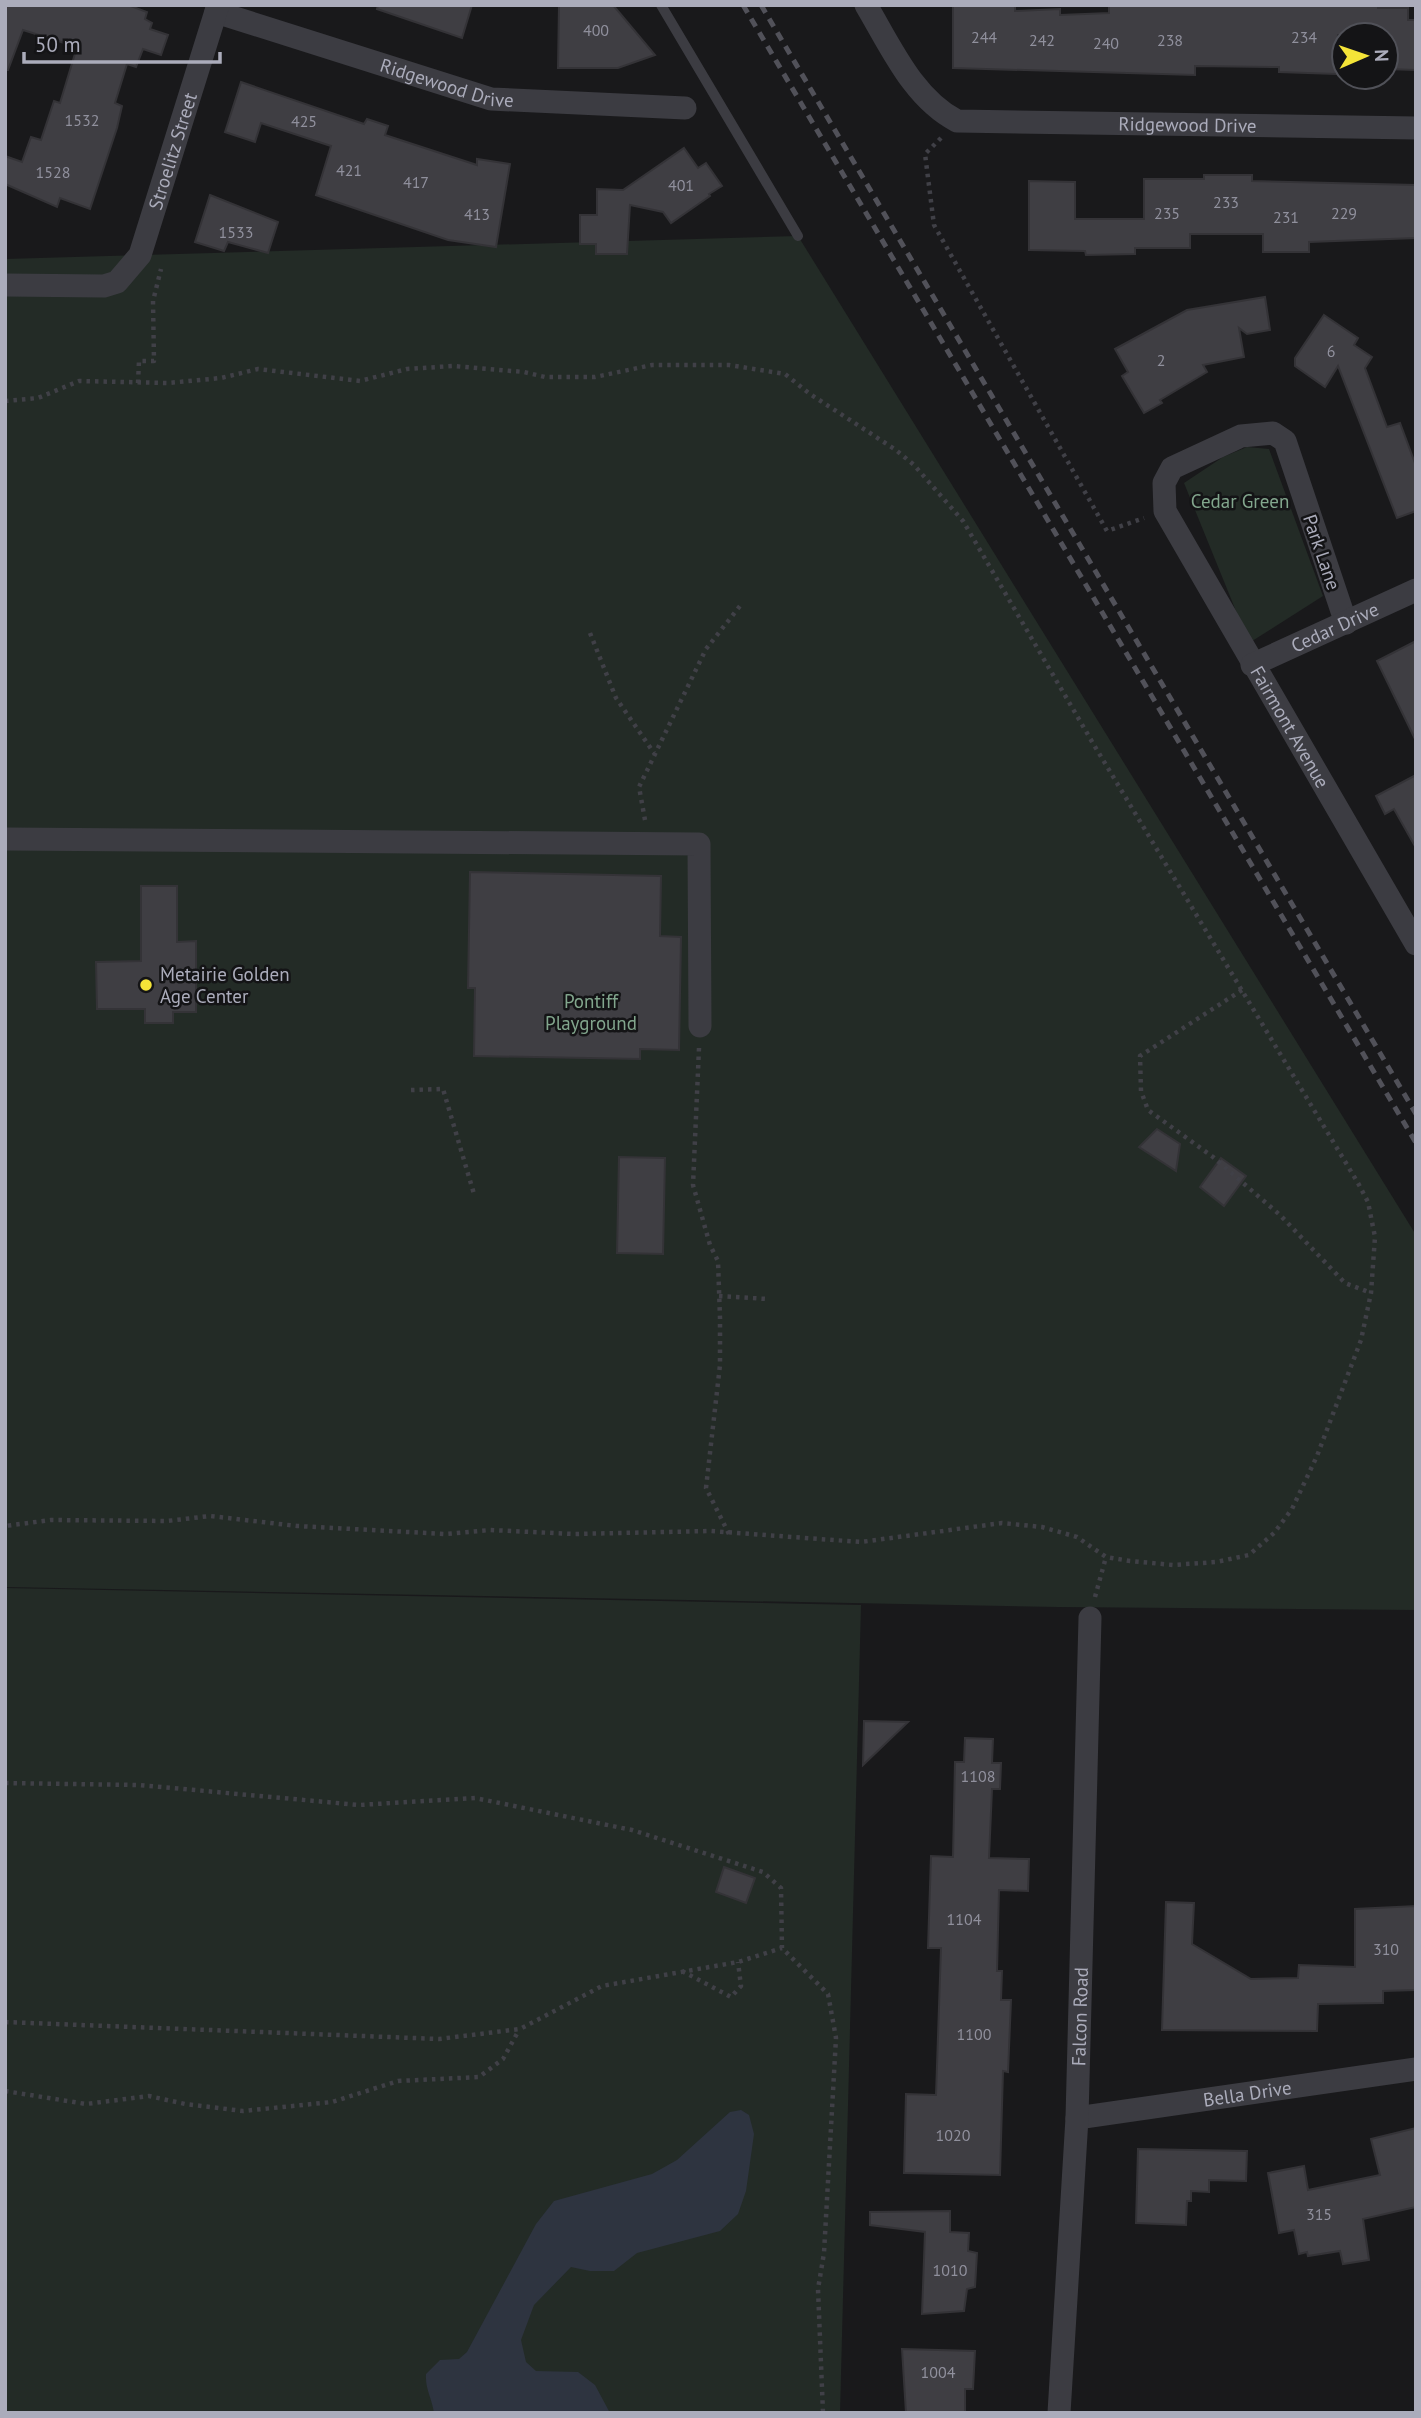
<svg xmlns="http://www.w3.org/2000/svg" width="1421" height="2418" font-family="'PT Sans',sans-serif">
  <rect width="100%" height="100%" fill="#19191b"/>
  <g fill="#232b26">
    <path d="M798,236L1416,1235V1610L1059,1607L5,1587V259Z"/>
    <path d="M1247,447L1269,449L1323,596L1249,643L1184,483L1223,457Z"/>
    <path d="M5,1588L861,1605L840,2413H5Z"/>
  </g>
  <path fill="#2e3440" d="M741,2110L749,2115L754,2134L746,2191L738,2214L720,2231L637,2253L614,2271H590L571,2267L534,2305L521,2340L526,2362L536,2371L578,2372L595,2385L610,2413H434C432,2398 425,2389 426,2374L440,2360L459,2359L467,2352L536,2224L554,2201L652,2174L677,2160L730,2112Z"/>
  <g fill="#3f3e43" stroke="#343337" stroke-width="2">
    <path d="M5,5H128L147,12L145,19L152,23L150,29L168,35L161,55L143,49L136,67L127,64L115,103L122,106L117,128L90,209L60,198L57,207L5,184V156L22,162L31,137L41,140L54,101L60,103L77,47L23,30L8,70H5Z"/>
    <path d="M378,5H472L462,38L377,9Z"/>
    <path d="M559,5H613L655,55L618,68H558Z"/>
    <path d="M953,5H1015V11L1060,9V15L1109,13V5H1378V8H1408V20H1416V70L1386,69V35H1338L1336,74L1279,72V67L1195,66V75L953,68Z"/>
    <path d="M241,82L364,124L367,119L388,126L385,135L477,165V159L510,164L496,247L448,240L316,195L331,146L261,123L255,142L225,132Z"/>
    <path d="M684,148L698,168L706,163L722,186L709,194L710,196L671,223L663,212L630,205L627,254H596V244H580V215H597V189L623,190Z"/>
    <path d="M1204,175H1252V181L1416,185V238L1309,242V252H1263V234H1190V248H1135V254L1086,255L1085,251L1029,250V181L1075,182V219H1144V179H1204Z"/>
    <path d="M210,195L278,222L268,253L228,242L224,251L195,242Z"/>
    <path d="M1265,297L1270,330L1247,334L1239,328L1244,357L1203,365L1207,372L1160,400L1162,403L1144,413L1122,376L1128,372L1115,349L1187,310Z"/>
    <path d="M1324,315L1358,338L1354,345L1372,357L1365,368L1387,427L1400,423L1416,466V511L1397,518L1338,366L1325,387L1295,366V358Z"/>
    <path d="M1416,641V741L1377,661Z"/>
    <path d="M1416,775V848L1394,809L1385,814L1376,796Z"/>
    <path d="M470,872L661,876L660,936L681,937L679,1050L640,1049V1059L474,1056L475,988H468Z"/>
    <path d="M141,886H177V942L196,941V1012H173V1023H145V1009H97L96,962L141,961Z"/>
    <path d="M1157,1129L1180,1144L1176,1171L1139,1147Z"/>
    <path d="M619,1157L665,1158L663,1254L617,1253Z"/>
    <path d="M1221,1158L1246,1176L1224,1206L1200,1187Z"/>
    <path d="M864,1721L908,1722L863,1765Z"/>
    <path d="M965,1738L993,1739L992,1763H1001L1000,1789H992L989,1858L1029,1859L1028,1891L999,1890L997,1971H1002L1001,2000H1011L1008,2072L1003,2071L1000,2175L904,2173L906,2094L936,2095L941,1948H928L931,1856L953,1857L955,1762H964Z"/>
    <path d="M724,1867L755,1878L746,1903L716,1892Z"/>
    <path d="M1166,1902L1194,1903L1192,1944L1251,1979L1298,1978L1299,1965L1355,1967V1909L1416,1906V1990L1383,1991V2003L1318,2004L1317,2031L1162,2030Z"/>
    <path d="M1416,2128V2207L1363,2219L1369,2260L1343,2264L1340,2251L1308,2256L1307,2252L1299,2254L1294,2230L1279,2233L1268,2173L1304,2166L1308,2190L1380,2175L1371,2139Z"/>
    <path d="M1138,2149L1247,2151L1246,2181L1209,2180V2192L1191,2191V2201H1187L1186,2225L1136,2223Z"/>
    <path d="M950,2211V2232L969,2233L968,2251L977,2253L975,2287L967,2289L964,2311L922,2314L925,2232L870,2225V2212Z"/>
    <path d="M902,2349L975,2351L973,2389H965V2413H906Z"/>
  </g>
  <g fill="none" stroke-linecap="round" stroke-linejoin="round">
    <g stroke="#404047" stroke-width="4.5" stroke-dasharray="3.5 5" stroke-linecap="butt">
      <path d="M941,138L925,154L934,225L1107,531L1144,518"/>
      <path d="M138,383L139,361H154L153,301L161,269"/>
      <path d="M5,401L38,398L79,381L168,383L221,378L258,369L360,381L407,369L453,366L524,372L545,377H595L652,365H729L785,374L810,394L896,450L914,465L963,521L1094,745L1358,1183L1368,1202L1375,1237L1371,1293L1361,1340L1317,1456L1292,1509L1274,1533L1249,1555L1216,1562L1173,1565L1130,1561L1106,1557L1077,1537L1042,1527L1002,1523L861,1542L710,1531L574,1534L490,1530L445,1534L297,1526L210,1516L167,1521L51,1520L5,1526"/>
      <path d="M590,633L616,698L654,753"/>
      <path d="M645,820L639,787L706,649L740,606"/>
      <path d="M1242,990L1140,1056L1141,1091L1148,1110L1213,1157L1280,1215L1345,1283L1371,1293"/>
      <path d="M699,1048L693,1185L710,1245L718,1261L720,1318V1365L706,1488L729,1534"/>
      <path d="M411,1090L443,1089L474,1194"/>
      <path d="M719,1296L767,1299"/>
      <path d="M1095,1597L1106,1557"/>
      <path d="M5,1783L139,1785L359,1805L475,1798L632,1830L763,1872L781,1888L782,1948L828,1994L836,2038L824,2253L818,2289L823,2413"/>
      <path d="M682,1971L731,1997L741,1986L738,1962"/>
      <path d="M5,2022L439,2039L520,2029L602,1986L738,1962L782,1948"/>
      <path d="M5,2091L86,2104L149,2096L185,2104L243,2111L332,2102L398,2081L479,2077L503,2059L519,2030"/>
    </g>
    <path stroke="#3c3c42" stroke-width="10" d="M661,5L798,236"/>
    <g stroke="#3c3c42" stroke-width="23">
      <path id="s1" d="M866,5C891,47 913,98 957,121L1416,128"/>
      <path id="s2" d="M216,12L491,99L685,108"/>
      <path id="s3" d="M5,285L104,286L117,282L140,255L218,5"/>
      <path id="s4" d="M1346,623L1285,441L1273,433L1241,436L1172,468L1164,483L1165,511L1416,944"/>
      <path id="s5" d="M1252,665L1416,590"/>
      <path d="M5,839L699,844L700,1026"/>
      <path id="s6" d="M1077,2118L1416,2069"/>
      <path id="s7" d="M1059,2413L1077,2118L1090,1618"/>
    </g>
    <g stroke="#515159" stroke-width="5" stroke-dasharray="9 7" stroke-linecap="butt">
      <path d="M743,5L1416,1143"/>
      <path d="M761,5L1416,1114"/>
    </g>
  </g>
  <circle fill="#f4e438" stroke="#141416" stroke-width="2.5" cx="146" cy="985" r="7"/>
  <g text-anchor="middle" stroke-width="5" stroke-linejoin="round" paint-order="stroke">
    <g font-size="16" fill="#90909d">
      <text x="596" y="36">400</text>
      <text x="984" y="43">244</text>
      <text x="1304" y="43">234</text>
      <text x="1042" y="46">242</text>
      <text x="1170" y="46">238</text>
      <text x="1106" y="49">240</text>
      <text x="82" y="126">1532</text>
      <text x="304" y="127">425</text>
      <text x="349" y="176">421</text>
      <text x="53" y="178">1528</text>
      <text x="416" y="188">417</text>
      <text x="681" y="191">401</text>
      <text x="1226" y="208">233</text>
      <text x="1167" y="219">235</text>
      <text x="1344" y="219">229</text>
      <text x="477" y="220">413</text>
      <text x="1286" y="223">231</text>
      <text x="236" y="238">1533</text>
      <text x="1331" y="357">6</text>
      <text x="1161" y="366">2</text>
      <text x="978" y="1782">1108</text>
      <text x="964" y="1925">1104</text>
      <text x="1386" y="1955">310</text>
      <text x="974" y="2040">1100</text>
      <text x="953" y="2141">1020</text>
      <text x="1319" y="2220">315</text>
      <text x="950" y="2276">1010</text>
      <text x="938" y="2378">1004</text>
    </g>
    <g font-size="19" fill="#abacbb" stroke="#141416">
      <text dy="7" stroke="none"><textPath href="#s2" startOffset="242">Ridgewood Drive</textPath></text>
      <text dy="7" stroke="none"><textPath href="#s1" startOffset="380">Ridgewood Drive</textPath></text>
      <text dy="7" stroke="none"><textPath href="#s3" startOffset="257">Stroelitz Street</textPath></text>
      <text transform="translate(1322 552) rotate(71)" y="7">Park Lane</text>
      <text dy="7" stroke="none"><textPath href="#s5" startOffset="91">Cedar Drive</textPath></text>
      <text dy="7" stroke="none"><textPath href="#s4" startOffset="609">Fairmont Avenue</textPath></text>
      <text dy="7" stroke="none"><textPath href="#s7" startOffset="397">Falcon Road</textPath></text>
      <text dy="7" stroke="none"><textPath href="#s6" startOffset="172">Bella Drive</textPath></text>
    </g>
    <g font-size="19" fill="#82a68d" stroke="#141416">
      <text x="1240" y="508">Cedar Green</text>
      <text x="591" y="1008">Pontiff<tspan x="591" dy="22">Playground</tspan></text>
    </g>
    <g font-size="19" fill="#abacbb" stroke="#141416" text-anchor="start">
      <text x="160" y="981">Metairie Golden<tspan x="160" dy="22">Age Center</tspan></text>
    </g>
  </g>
  <rect width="1421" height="2418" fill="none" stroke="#abacbb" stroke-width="14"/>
  <g transform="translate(1365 56) rotate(88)"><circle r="33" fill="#141416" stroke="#505158" stroke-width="2"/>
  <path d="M0-5L12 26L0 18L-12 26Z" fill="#f4e438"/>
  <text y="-10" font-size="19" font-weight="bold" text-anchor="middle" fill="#abacbb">N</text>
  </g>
  <path d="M24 52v10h196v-10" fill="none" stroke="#abacbb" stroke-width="3.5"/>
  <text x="35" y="52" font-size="21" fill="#abacbb" stroke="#141416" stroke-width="5" paint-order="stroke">50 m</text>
</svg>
